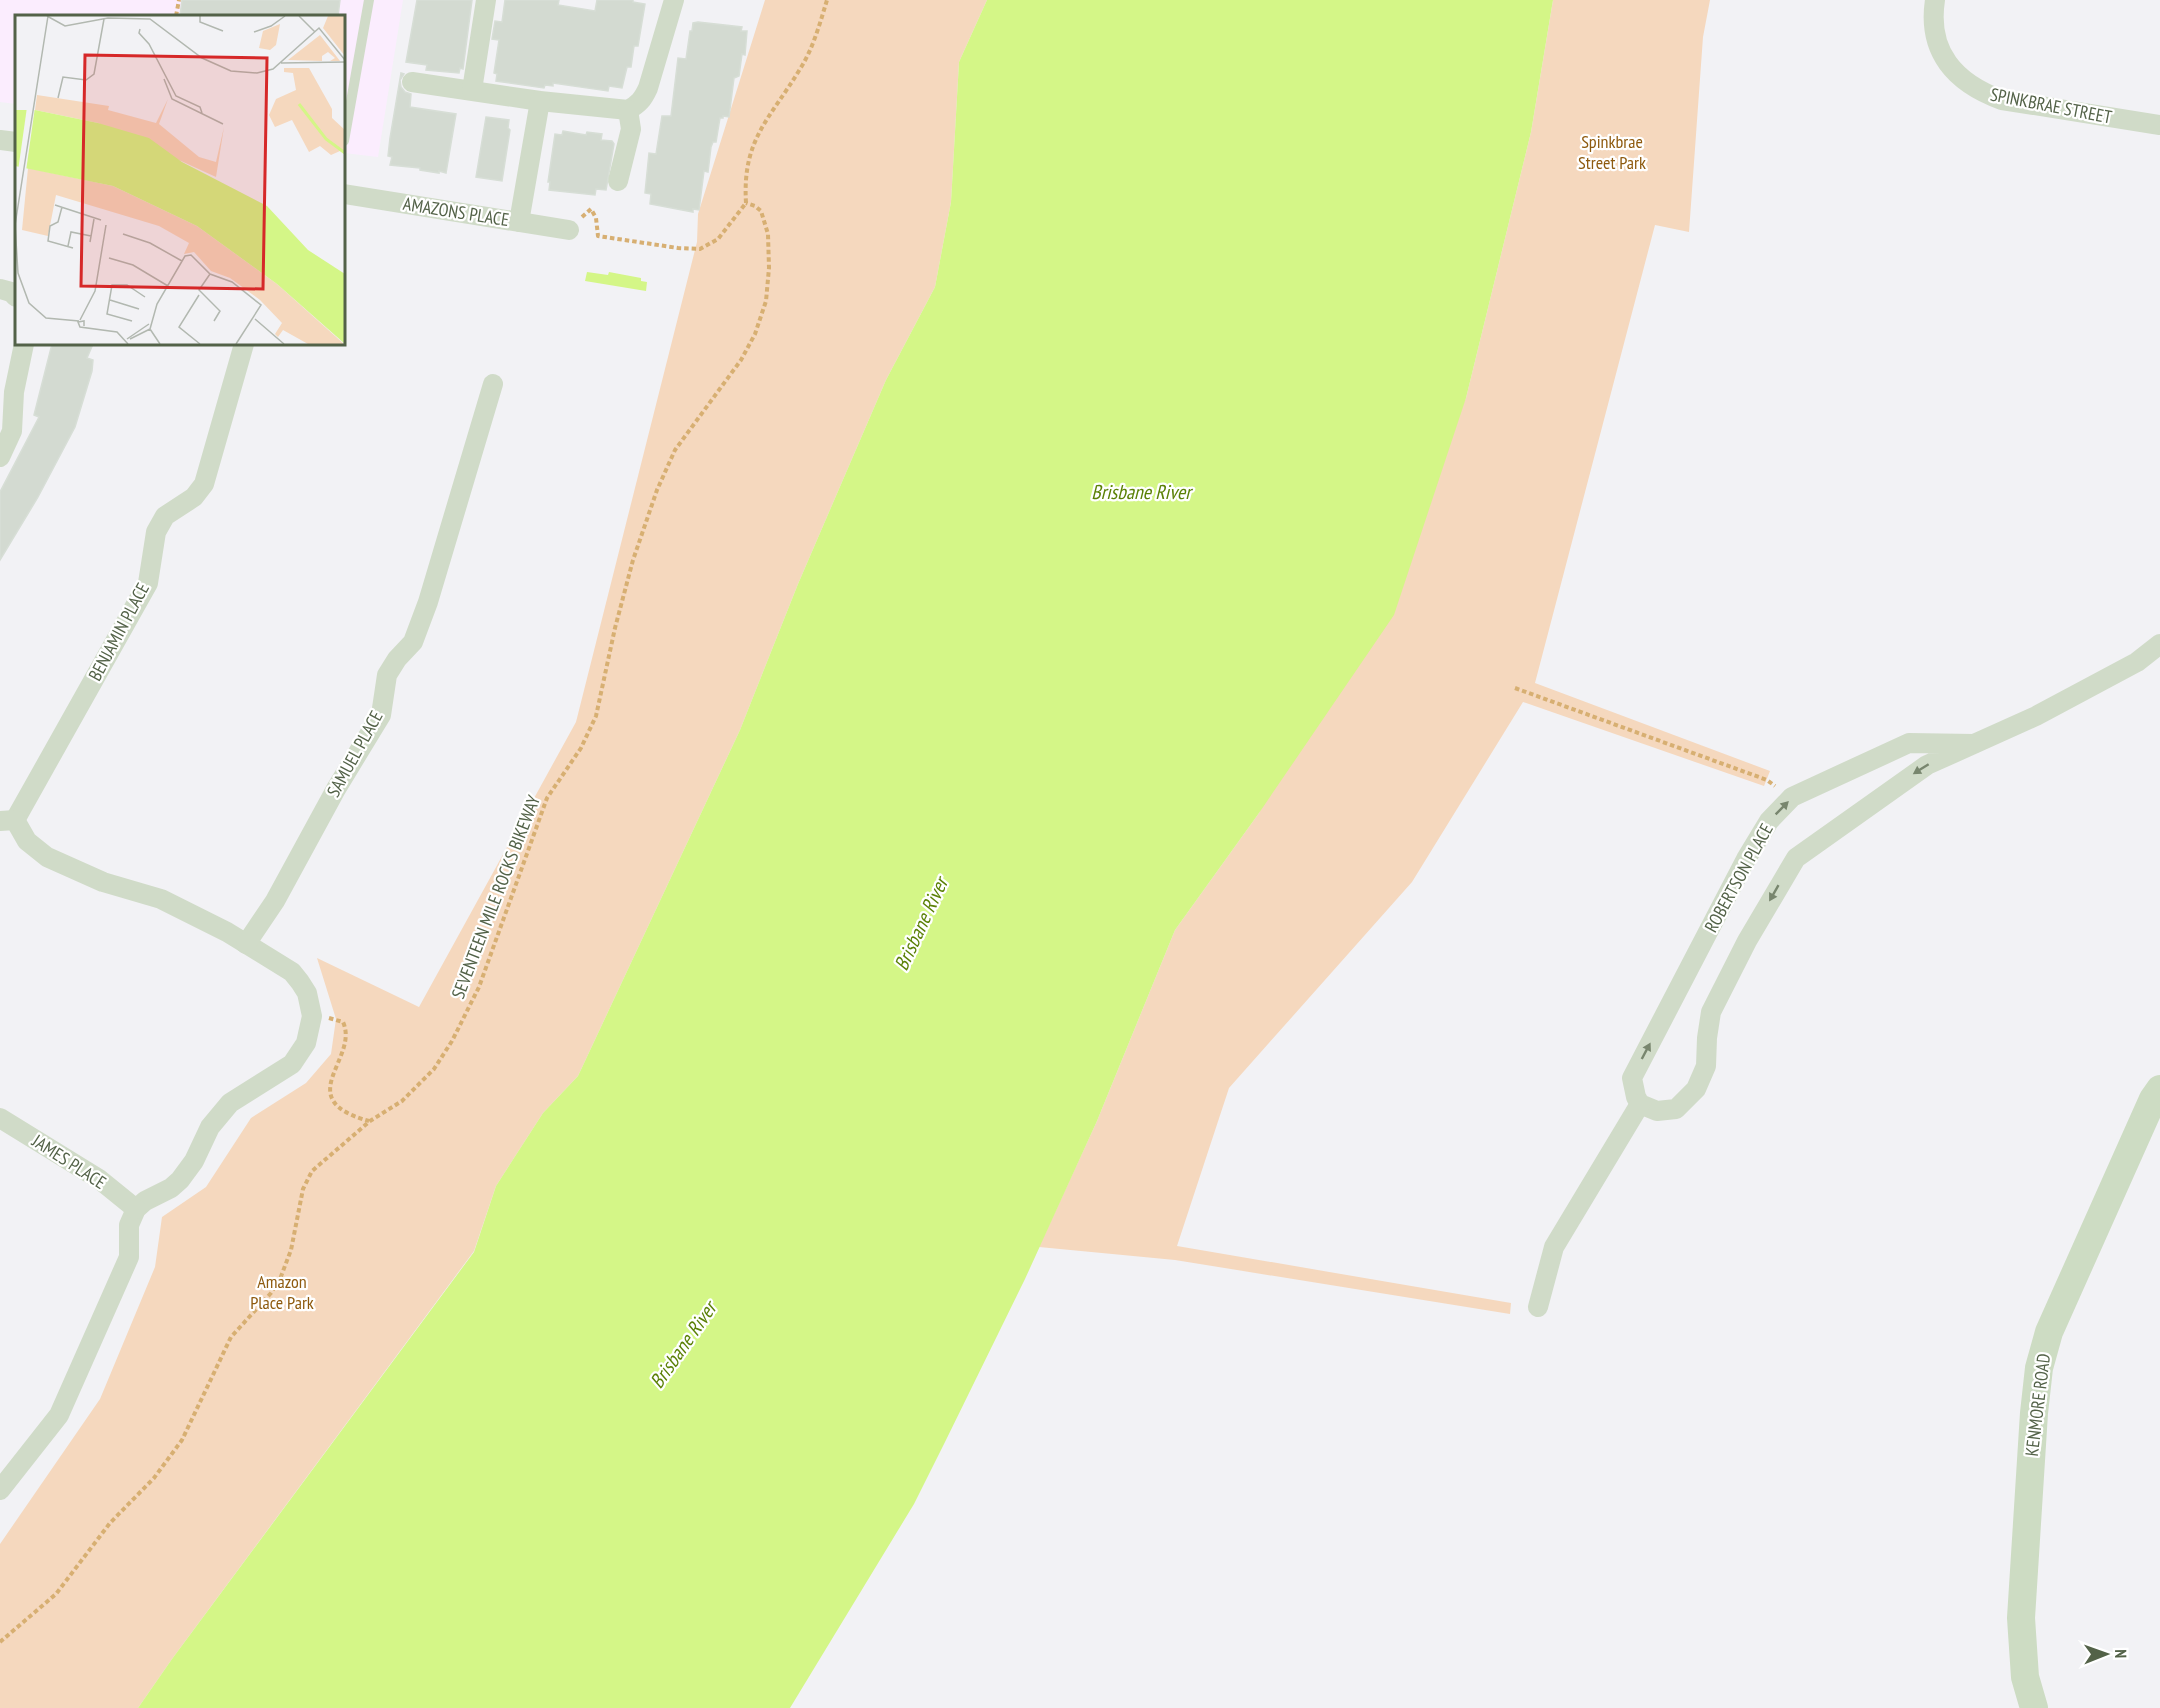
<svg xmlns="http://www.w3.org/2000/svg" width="2160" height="1708" font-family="'PT Sans Narrow',sans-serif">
  <rect width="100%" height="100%" fill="#f2f2f5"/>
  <path fill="#fbedfe" d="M0,0H403L378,157L344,153V16H16V104L0,102Z"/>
  <g fill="#f5d8be">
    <path d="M765,0H987L959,62L951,202L935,287L886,380L798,584L740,730L578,1076L543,1113L496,1186L474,1251L172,1659L138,1708H0V1544L100,1399L155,1267L162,1217L206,1187L251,1118L306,1083L331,1054L336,1019L317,958L419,1007L576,722L697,242L698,214Z"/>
    <path d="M1553,0H1710L1703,37L1689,232L1655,225L1535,683L1770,771L1764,786L1523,702L1412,882L1229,1088L1177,1246L1511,1303L1510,1314L1175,1260L1039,1247L1097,1121L1175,930L1259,813L1466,398L1531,132Z"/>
  </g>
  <g fill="#d4f687">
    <path d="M987,0H1553L1531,132L1466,398L1394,615L1259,813L1175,930L1097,1121L1025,1279L945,1442L914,1504L790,1708H138L172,1659L474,1252L496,1186L543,1113L578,1076L740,730L798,584L886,380L935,287L951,202L959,62Z"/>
    <path d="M587,272L608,275L609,272L641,278V281L647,282L646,291L585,281Z"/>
  </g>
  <g fill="#d3dad1" stroke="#d7ded6" stroke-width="1.5">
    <path d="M182,0H340L338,16H180Z"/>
    <path d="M417,0H472L463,69L460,68L459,73L426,70L427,65L406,62Z"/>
    <path d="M505,0H559L558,5L595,11L597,0H633V2L645,4L638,46H634L631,67H627L622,88L609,86L608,91L553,83V86L545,85L544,88L496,81L497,74L494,73L499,40L492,39L495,21L502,22Z"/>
    <path d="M698,22L742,27L741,31H747L745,55L742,54L739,76L734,78L729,117L723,116V118H720L716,142H713L711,147L708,172L704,171L699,210L693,209V212L650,204L651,194L645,193L649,153L656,154L662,116H671L678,58L686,59L690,31H692L693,23Z"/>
    <path d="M401,73L404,74L400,80L401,87L405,92L411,94L410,107L456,114L446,173L439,171V173L420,170V168L390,165L392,157L388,156L390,138Z"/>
    <path d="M486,117L509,120L508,128L510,130L502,181L476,177Z"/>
    <path d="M563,131L586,135L587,132L602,134L601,140L612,141L614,144L606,190L596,189L595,195L549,190L550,182H548L555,134L562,135Z"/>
    <path d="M52,344H93L87,358L93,360L92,371L75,427L38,497L0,560V492L39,417L34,415Z"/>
  </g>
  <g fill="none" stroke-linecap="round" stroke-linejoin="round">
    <g stroke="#d7af72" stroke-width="4" stroke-dasharray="4.5 3" stroke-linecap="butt">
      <path d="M176,16L179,0"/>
      <path d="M746,203C742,139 770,119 800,69C813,49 820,23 827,0"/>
      <path d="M582,217L591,209L596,218L598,236L678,248L700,249L718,239L746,203"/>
      <path d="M1515,688L1767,780L1775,786"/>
      <path d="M329,1018L343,1022C360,1059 289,1099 369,1121"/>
      <path d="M0,1642L56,1594L110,1523L154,1478L182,1440L231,1337L271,1293L280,1279L291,1250L303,1189L312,1171L370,1121L402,1101L434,1069L452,1041L479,987L547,798L581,748L596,716L615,628L633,560L657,490L675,450L741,360L755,334L766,301L769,268L768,234L761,211L755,206L746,203"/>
    </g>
    <path stroke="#d0dbc8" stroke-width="10" d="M344,141L369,0"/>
    <g stroke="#d0dbc8" stroke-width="20">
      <path d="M1935,0C1927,52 1955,83 2002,100L2160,125"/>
      <path d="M412,82L540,101L628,110C639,104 643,99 648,88L674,0"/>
      <path d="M472,90L486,0"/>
      <path d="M0,140L16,142"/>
      <path d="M618,181L631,129L628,110"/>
      <path d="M344,194L569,230"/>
      <path d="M519,222L540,101"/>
      <path d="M0,289L11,292L16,297"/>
      <path d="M0,457L12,431L14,392L24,344"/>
      <path d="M1974,744L1909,743L1792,797L1769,821L1746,859L1632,1078L1636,1097L1640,1104L1657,1111L1676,1109L1696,1089L1706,1066L1707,1038L1711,1012L1747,941L1796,858L1927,765L2036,716L2137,662L2160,644"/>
      <path d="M15,820L148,583L156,532L165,516L194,497L204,484L244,344"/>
      <path d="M0,821L15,820L27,841L47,857L103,882L161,899L227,932L292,972L300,982L307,993L312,1016L306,1043L292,1064L230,1103L210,1127L194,1161L180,1180L171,1188L145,1201L136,1209L129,1225V1257L59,1415L0,1490"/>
      <path d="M246,944L275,901L336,789L381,715L387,675L397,659L413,642L428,602L493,384"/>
      <path d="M0,1118L99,1179L136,1209"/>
      <path d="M1538,1307L1554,1247L1640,1104"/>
    </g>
    <path stroke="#cddcc3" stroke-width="28" d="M2034,1708L2025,1677L2021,1618L2034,1413L2039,1368L2049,1332L2153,1099L2160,1089"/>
  </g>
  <defs><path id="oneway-solid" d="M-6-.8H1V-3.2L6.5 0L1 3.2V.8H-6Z" transform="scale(1.5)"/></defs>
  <g fill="#78866e">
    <use href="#oneway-solid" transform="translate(1921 769) rotate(148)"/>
    <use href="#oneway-solid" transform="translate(1782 808) rotate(-45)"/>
    <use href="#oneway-solid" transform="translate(1774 893) rotate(120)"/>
    <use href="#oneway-solid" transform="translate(1646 1051) rotate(-62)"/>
  </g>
  <g text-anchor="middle" stroke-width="4.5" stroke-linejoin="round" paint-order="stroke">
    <g font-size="18" fill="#536248" stroke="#fff">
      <text transform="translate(2051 106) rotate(11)" y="6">SPINKBRAE STREET</text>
      <text transform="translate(456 212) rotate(9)" y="6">AMAZONS PLACE</text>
      <text transform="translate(119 632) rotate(-62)" y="6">BENJAMIN PLACE</text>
      <text transform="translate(355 754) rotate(-61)" y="6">SAMUEL PLACE</text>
      <text transform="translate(1739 878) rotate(-61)" y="6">ROBERTSON PLACE</text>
      <text transform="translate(496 897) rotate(-69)" y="6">SEVENTEEN MILE ROCKS BIKEWAY</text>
      <text transform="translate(69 1162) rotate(33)" y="6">JAMES PLACE</text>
      <text transform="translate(2038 1405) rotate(-83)" y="6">KENMORE ROAD</text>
    </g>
    <g font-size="18" fill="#8e5a0e" stroke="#fff">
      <text x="1612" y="148">Spinkbrae<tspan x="1612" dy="21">Street Park</tspan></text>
      <text x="282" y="1288">Amazon<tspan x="282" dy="21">Place Park</tspan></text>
    </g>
    <g font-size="20" font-style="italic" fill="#5b8106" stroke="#fff">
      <text x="1141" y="499">Brisbane River</text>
      <text transform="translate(921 924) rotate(-65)" y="7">Brisbane River</text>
      <text transform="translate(683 1345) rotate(-55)" y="7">Brisbane River</text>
    </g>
  </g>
  <g transform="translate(15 15)">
    <rect width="330" height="330" fill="#f2f2f5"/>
    <path d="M313,1H330V41L308,13ZM265,9L261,30L255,35L244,33L248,16ZM305,20L325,46H315L320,43L313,37L307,41V46L273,45ZM269,53H294L317,94V103L330,115V139L325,136L316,140L305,131L294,137L277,105L260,112L254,100L261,84L281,75L278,58L269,57ZM22,80L94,91L93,95L141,108L153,84L144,109L184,142L201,147L209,112L201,162L83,108L20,95ZM13,153L98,171L182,211L262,269L329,329H293L268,315L263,322L260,319L267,308L245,285L215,263L196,256L179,237L169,239L174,228L144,211L41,180L33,221L7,215Z" fill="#f5d8be"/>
    <path d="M0,95H20L83,108L134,123L167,147L252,191L293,235L330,259V329L262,269L182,211L98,171L0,151Z" fill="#d4f687"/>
    <path d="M12,92H20L11,156H3Z" fill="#f2f2f5"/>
    <path fill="none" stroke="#d4f687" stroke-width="3" d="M284,89L311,124L330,138"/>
    <path fill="none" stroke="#b2b8b0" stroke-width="1.5" d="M32,1L50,11L93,3L135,4L187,43L216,56L242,58L258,54L304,13L330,45M185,1V7L208,16M284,1L300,17M125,14L124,18L134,29L161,81L185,92L187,98M239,17L256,11L270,1M266,48L330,47M149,64L157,84L208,109M43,83L48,62L71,65L79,59L89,4M40,190L86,205M47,192L43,207L35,211L33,226L58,233M0,210L33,1M0,210L3,258L14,288L31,303L64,306M108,219L135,228L167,246M75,227L79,204M53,231L56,217L76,221M94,243L118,250L153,271M195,259L184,275L205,296L199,306M184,280L164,312L185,329M95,285L124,294M240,304L269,329M65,305L80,276L91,210M117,306L92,299L97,270H112L130,282M69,311V306L63,307L65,312L102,317L113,329M135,314L142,289L170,241L176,240L195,259L217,267L246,290L221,329M135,314L145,329M112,324L134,309M115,324L135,314"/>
    <path fill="#d62828" fill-opacity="0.15" stroke="#d62828" stroke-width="3" d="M70,40L252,43L248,274L66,271Z"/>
    <rect width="330" height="330" fill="none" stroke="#536248" stroke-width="3"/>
  </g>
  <g transform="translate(2106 1654) rotate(89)" stroke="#ffffff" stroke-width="4.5" paint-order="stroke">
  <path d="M0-4.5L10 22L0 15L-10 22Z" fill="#536248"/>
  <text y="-9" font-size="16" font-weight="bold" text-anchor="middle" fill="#536248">N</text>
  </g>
</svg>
